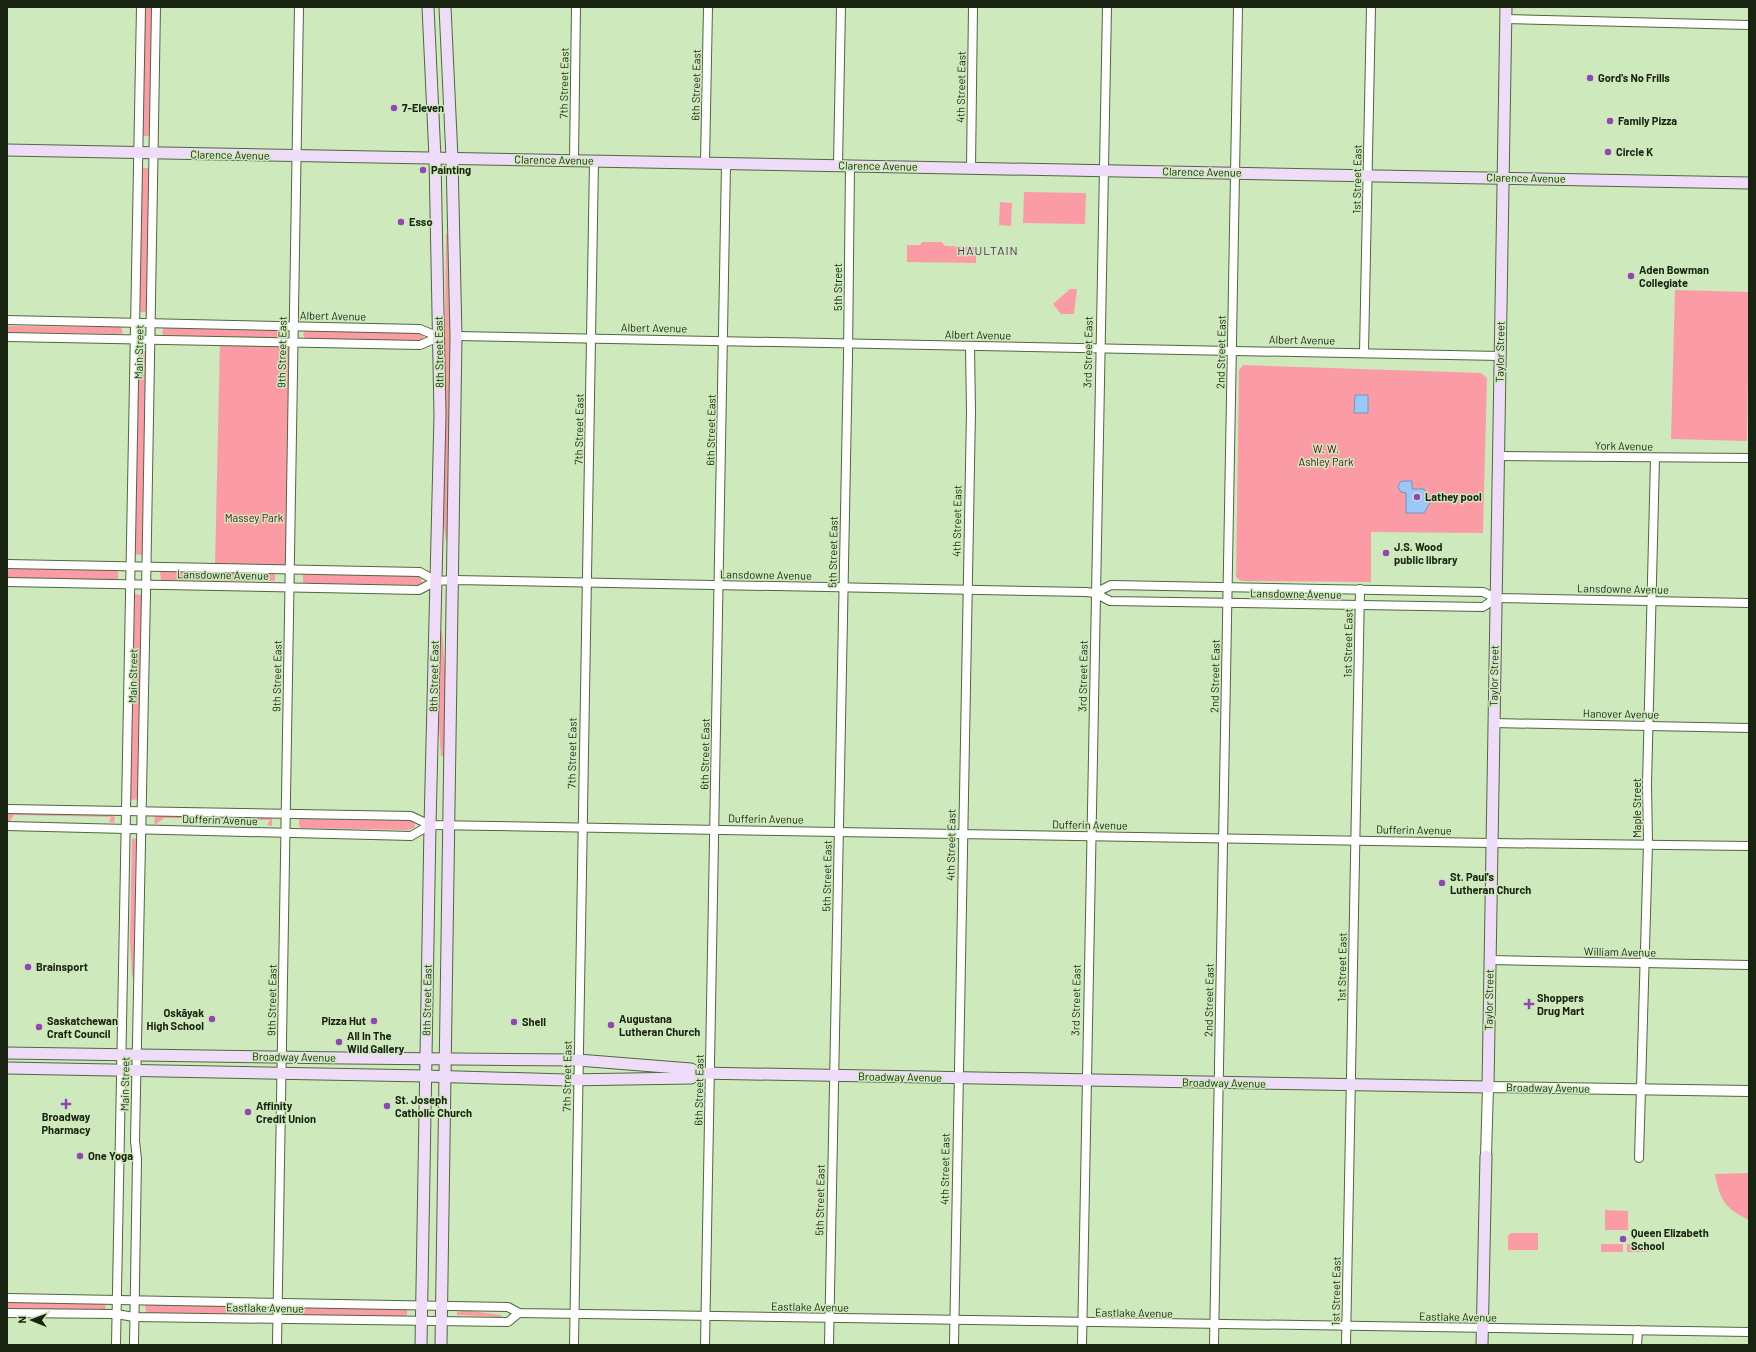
<svg xmlns="http://www.w3.org/2000/svg" width="1756" height="1352" font-family="Barlow,sans-serif">
  <rect width="100%" height="100%" fill="#ceeabc"/>
  <g fill="#fb9ba6">
    <path d="M144,7H152L150,136H141Z"/>
    <path d="M142,168H152L147,310L146,312H140Z"/>
    <path d="M1024,192L1086,193L1085,224L1023,223Z"/>
    <path d="M1000,202L1012,203L1011,226L999,225Z"/>
    <path d="M446,234H448L452,306L447,541H446L443,521Z"/>
    <path d="M922,242H942L945,246L976,247V263L907,262V245H920Z"/>
    <path d="M1070,289H1077L1074,314H1061L1053,304Z"/>
    <path d="M1675,290L1749,292L1747,441L1671,439Z"/>
    <path d="M7,326L121,327L123,333L121,334L7,332Z"/>
    <path d="M164,328L281,330L284,334L282,337L279,338L164,335L162,334L163,329Z"/>
    <path d="M304,331L422,333L424,338L418,341L306,339L303,335Z"/>
    <path d="M220,341L293,343L290,569L215,567Z"/>
    <path d="M139,351H146L142,555L135,554Z"/>
    <path d="M1243,365L1481,373L1487,378L1483,533L1371,532V582L1241,581L1236,577L1239,370Z"/>
    <path d="M7,568L117,570L118,572V578L116,580L7,578Z"/>
    <path d="M161,571L273,573L275,575V581L161,580L160,572Z"/>
    <path d="M303,574L421,575L422,585L304,584L303,582Z"/>
    <path d="M135,594L142,595L138,799L132,800L130,797Z"/>
    <path d="M440,631H442L445,669L444,756H441L439,726Z"/>
    <path d="M7,813L111,815L115,817L114,823L109,822L111,817L14,815L10,821H7Z"/>
    <path d="M155,815L272,818V825L271,826L267,825L270,820L164,818L156,824L154,823Z"/>
    <path d="M301,818L408,820L413,821L415,825L414,828L408,830L301,828L299,826V819Z"/>
    <path d="M135,838L136,839L134,980L132,975L130,941L132,839Z"/>
    <path d="M1749,1173V1220C1724,1208 1720,1200 1715,1174Z"/>
    <path d="M1605,1210L1628,1211V1230H1605Z"/>
    <path d="M1511,1233H1538V1250H1508V1236Z"/>
    <rect x="1601" y="1244" width="22" height="8"/>
    <rect x="1627" y="1244" width="21" height="8"/>
    <path d="M7,1302L103,1304L106,1305L105,1310L7,1308Z"/>
    <path d="M145,1304L263,1306V1314L146,1313Z"/>
    <path d="M290,1306L405,1307L407,1309V1315L405,1317L292,1315H290Z"/>
    <path d="M464,1310L501,1315V1317L457,1315V1312Z"/>
  </g>
  <g fill="#9bc7fb" stroke="#7496b5">
    <path d="M1355,395H1368V413H1354Z"/>
    <path d="M1403,481H1412V489H1424L1431,501L1424,513H1406V493L1401,492L1398,487L1400,482Z"/>
  </g>
  <g fill="none" stroke-linecap="round" stroke-linejoin="round">
    <defs>
      <g id="minor">
        <path d="M1505,19L1749,25"/>
        <path d="M574,160L576,7"/>
        <path d="M705,163L708,7"/>
        <path d="M838,165L841,7"/>
        <path d="M971,168L973,7"/>
        <path d="M7,320L420,329L439,337"/>
        <path d="M456,336L1500,356"/>
        <path d="M7,337L420,345L439,337"/>
        <path d="M1364,352L1371,7"/>
        <path d="M1498,456L1749,458"/>
        <path d="M7,564L420,572L436,581"/>
        <path d="M7,582L419,590L436,581L454,580L1086,592L1095,593L1110,601L1483,607L1496,598"/>
        <path d="M1095,593L1111,585L1483,592L1496,598L1749,603"/>
        <path d="M1494,723L1749,728"/>
        <path d="M7,809L411,816L430,825L1492,843L1749,846"/>
        <path d="M7,826L411,836L430,825"/>
        <path d="M1490,960L1749,965"/>
        <path d="M1639,1158L1648,844L1647,784L1655,458"/>
        <path d="M7,1298L508,1307L519,1313L1749,1332"/>
        <path d="M7,1313L116,1314L134,1317L508,1322L519,1313"/>
        <path d="M116,1345L141,7"/>
        <path d="M134,1345L137,1159L135,1141L146,593L156,7"/>
        <path d="M277,1345L299,7"/>
        <path d="M574,1345L594,161"/>
        <path d="M705,1345L726,164"/>
        <path d="M829,1345L848,357L850,166"/>
        <path d="M954,1345L971,411L970,346"/>
        <path d="M1082,1345L1107,7"/>
        <path d="M1214,1345L1238,7"/>
        <path d="M1346,1345L1360,589"/>
        <path d="M1637,1345L1638,1330"/>
      </g>
      <path id="tertiary" d="M1486,1156L1488,1087L1749,1091"/>
      <g id="secondary">
        <path d="M7,150L1749,183"/>
        <path d="M7,1053L345,1058L578,1060L691,1069L699,1073L1488,1087L1506,7"/>
        <path d="M7,1068L425,1076L566,1080L691,1078L699,1073"/>
        <path d="M421,1345L430,825L440,415L435,158L428,7"/>
        <path d="M441,1345L456,336L452,158L445,7"/>
        <path d="M1482,1345L1486,1156"/>
      </g>
    </defs>
    <use href="#minor" stroke="#50673f" stroke-width="10"/>
    <use href="#tertiary" stroke="#50673f" stroke-width="12"/>
    <use href="#secondary" stroke="#50673f" stroke-width="13"/>
    <use href="#minor" stroke="#fff" stroke-width="8"/>
    <use href="#tertiary" stroke="#fff" stroke-width="10"/>
    <use href="#secondary" stroke="#eedcf8" stroke-width="11"/>
  </g>
  <g fill="#9145b6" stroke="#ceeabc" stroke-width="1.5">
    <circle cx="1590" cy="78" r="4"/>
    <circle cx="394" cy="108" r="4"/>
    <circle cx="1610" cy="121" r="4"/>
    <circle cx="1608" cy="152" r="4"/>
    <circle cx="423" cy="170" r="4"/>
    <circle cx="401" cy="222" r="4"/>
    <circle cx="1631" cy="276" r="4"/>
    <circle cx="1417" cy="497" r="4"/>
    <circle cx="1386" cy="553" r="4"/>
    <circle cx="1442" cy="883" r="4"/>
    <circle cx="28" cy="967" r="4"/>
    <path d="M1527 998h4v4h4v4h-4v4h-4v-4h-4v-4h4z"/>
    <circle cx="212" cy="1019" r="4"/>
    <circle cx="374" cy="1021" r="4"/>
    <circle cx="514" cy="1022" r="4"/>
    <circle cx="611" cy="1025" r="4"/>
    <circle cx="39" cy="1027" r="4"/>
    <circle cx="339" cy="1042" r="4"/>
    <path d="M64 1098h4v4h4v4h-4v4h-4v-4h-4v-4h4z"/>
    <circle cx="387" cy="1106" r="4"/>
    <circle cx="248" cy="1112" r="4"/>
    <circle cx="80" cy="1156" r="4"/>
    <circle cx="1623" cy="1239" r="4"/>
  </g>
  <g text-anchor="middle" stroke-width="3" stroke-linejoin="round" paint-order="stroke">
    <g font-size="11" font-weight="bold" fill="#192312" stroke="#ceeabc" text-anchor="start">
      <text x="1598" y="82">Gord's No Frills</text>
      <text x="402" y="112">7-Eleven</text>
      <text x="1618" y="125">Family Pizza</text>
      <text x="1616" y="156">Circle K</text>
      <text x="431" y="174">Painting</text>
      <text x="409" y="226">Esso</text>
      <text x="1639" y="274">Aden Bowman<tspan x="1639" dy="13">Collegiate</tspan></text>
      <text x="1425" y="501">Lathey pool</text>
      <text x="1394" y="551">J.S. Wood<tspan x="1394" dy="13">public library</tspan></text>
      <text x="1450" y="881">St. Paul's<tspan x="1450" dy="13">Lutheran Church</tspan></text>
      <text x="36" y="971">Brainsport</text>
      <text x="1537" y="1002">Shoppers<tspan x="1537" dy="13">Drug Mart</tspan></text>
      <text x="204" y="1017" text-anchor="end">Oskāyak<tspan x="204" dy="13">High School</tspan></text>
      <text x="619" y="1023">Augustana<tspan x="619" dy="13">Lutheran Church</tspan></text>
      <text x="47" y="1025">Saskatchewan<tspan x="47" dy="13">Craft Council</tspan></text>
      <text x="366" y="1025" text-anchor="end">Pizza Hut</text>
      <text x="522" y="1026">Shell</text>
      <text x="347" y="1040">All In The<tspan x="347" dy="13">Wild Gallery</tspan></text>
      <text x="395" y="1104">St. Joseph<tspan x="395" dy="13">Catholic Church</tspan></text>
      <text x="256" y="1110">Affinity<tspan x="256" dy="13">Credit Union</tspan></text>
      <text x="66" y="1121" text-anchor="middle">Broadway<tspan x="66" dy="13">Pharmacy</tspan></text>
      <text x="88" y="1160">One Yoga</text>
      <text x="1631" y="1237">Queen Elizabeth<tspan x="1631" dy="13">School</tspan></text>
    </g>
    <g font-size="11" fill="#192312" stroke="#ceeabc">
      <text transform="translate(564 83) rotate(-89)" y="4">7th Street East</text>
      <text transform="translate(696 85) rotate(-89)" y="4">6th Street East</text>
      <text transform="translate(961 87) rotate(-89)" y="4">4th Street East</text>
      <text transform="translate(230 155) rotate(1)" y="4">Clarence Avenue</text>
      <text transform="translate(554 160) rotate(1)" y="4">Clarence Avenue</text>
      <text transform="translate(878 166) rotate(1)" y="4">Clarence Avenue</text>
      <text transform="translate(1202 172) rotate(1)" y="4">Clarence Avenue</text>
      <text transform="translate(1526 178) rotate(1)" y="4">Clarence Avenue</text>
      <text transform="translate(1357 179) rotate(-89)" y="4">1st Street East</text>
      <text transform="translate(838 287) rotate(-90)" y="4">5th Street</text>
      <text transform="translate(333 316) rotate(1)" y="4">Albert Avenue</text>
      <text transform="translate(654 328) rotate(1)" y="4">Albert Avenue</text>
      <text transform="translate(978 335) rotate(1)" y="4">Albert Avenue</text>
      <text transform="translate(1302 340) rotate(1)" y="4">Albert Avenue</text>
      <text transform="translate(139 352) rotate(-89)" y="4">Main Street</text>
      <text transform="translate(282 352) rotate(-89)" y="4">9th Street East</text>
      <text transform="translate(439 352) rotate(-91)" y="4">8th Street East</text>
      <text transform="translate(1088 352) rotate(-89)" y="4">3rd Street East</text>
      <text transform="translate(1221 352) rotate(-89)" y="4">2nd Street East</text>
      <text transform="translate(1500 352) rotate(-89)" y="4">Taylor Street</text>
      <text transform="translate(579 429) rotate(-89)" y="4">7th Street East</text>
      <text transform="translate(711 430) rotate(-89)" y="4">6th Street East</text>
      <text transform="translate(1624 446) rotate(1)" y="4">York Avenue</text>
      <text transform="translate(957 521) rotate(-89)" y="4">4th Street East</text>
      <text transform="translate(833 552) rotate(-89)" y="4">5th Street East</text>
      <text transform="translate(223 575) rotate(1)" y="4">Lansdowne Avenue</text>
      <text transform="translate(766 575) rotate(1)" y="4">Lansdowne Avenue</text>
      <text transform="translate(1623 589) rotate(1)" y="4">Lansdowne Avenue</text>
      <text transform="translate(1296 594) rotate(1)" y="4">Lansdowne Avenue</text>
      <text transform="translate(1348 643) rotate(-89)" y="4">1st Street East</text>
      <text transform="translate(133 676) rotate(-89)" y="4">Main Street</text>
      <text transform="translate(277 676) rotate(-89)" y="4">9th Street East</text>
      <text transform="translate(434 676) rotate(-89)" y="4">8th Street East</text>
      <text transform="translate(1083 676) rotate(-89)" y="4">3rd Street East</text>
      <text transform="translate(1215 676) rotate(-89)" y="4">2nd Street East</text>
      <text transform="translate(1494 676) rotate(-89)" y="4">Taylor Street</text>
      <text transform="translate(1621 714) rotate(1)" y="4">Hanover Avenue</text>
      <text transform="translate(572 753) rotate(-89)" y="4">7th Street East</text>
      <text transform="translate(705 754) rotate(-89)" y="4">6th Street East</text>
      <text transform="translate(1637 808) rotate(-90)" y="4">Maple Street</text>
      <text transform="translate(766 819) rotate(1)" y="4">Dufferin Avenue</text>
      <text transform="translate(220 820) rotate(2)" y="4">Dufferin Avenue</text>
      <text transform="translate(1090 825) rotate(1)" y="4">Dufferin Avenue</text>
      <text transform="translate(1414 830) rotate(1)" y="4">Dufferin Avenue</text>
      <text transform="translate(951 845) rotate(-89)" y="4">4th Street East</text>
      <text transform="translate(827 876) rotate(-89)" y="4">5th Street East</text>
      <text transform="translate(1620 952) rotate(1)" y="4">William Avenue</text>
      <text transform="translate(1342 967) rotate(-89)" y="4">1st Street East</text>
      <text transform="translate(272 1000) rotate(-89)" y="4">9th Street East</text>
      <text transform="translate(427 1000) rotate(-89)" y="4">8th Street East</text>
      <text transform="translate(1076 1000) rotate(-89)" y="4">3rd Street East</text>
      <text transform="translate(1209 1000) rotate(-89)" y="4">2nd Street East</text>
      <text transform="translate(1489 1000) rotate(-89)" y="4">Taylor Street</text>
      <text transform="translate(294 1057) rotate(1)" y="4">Broadway Avenue</text>
      <text transform="translate(567 1076) rotate(-89)" y="4">7th Street East</text>
      <text transform="translate(900 1077) rotate(1)" y="4">Broadway Avenue</text>
      <text transform="translate(1224 1083) rotate(1)" y="4">Broadway Avenue</text>
      <text transform="translate(125 1084) rotate(-89)" y="4">Main Street</text>
      <text transform="translate(1548 1088) rotate(1)" y="4">Broadway Avenue</text>
      <text transform="translate(699 1090) rotate(-89)" y="4">6th Street East</text>
      <text transform="translate(945 1169) rotate(-89)" y="4">4th Street East</text>
      <text transform="translate(820 1200) rotate(-89)" y="4">5th Street East</text>
      <text transform="translate(1336 1291) rotate(-89)" y="4">1st Street East</text>
      <text transform="translate(810 1307) rotate(1)" y="4">Eastlake Avenue</text>
      <text transform="translate(265 1308) rotate(1)" y="4">Eastlake Avenue</text>
      <text transform="translate(1134 1313) rotate(1)" y="4">Eastlake Avenue</text>
      <text transform="translate(1458 1317) rotate(1)" y="4">Eastlake Avenue</text>
    </g>
    <g font-size="11" fill="#570d1f" stroke="#ceeabc">
      <text x="1326" y="453">W. W.<tspan x="1326" dy="13">Ashley Park</tspan></text>
      <text x="254" y="522">Massey Park</text>
    </g>
    <g font-size="12" letter-spacing="1" fill="#512d64" stroke="#ceeabc">
      <text x="988" y="255">HAULTAIN</text>
    </g>
  </g>
  <rect width="1756" height="1352" fill="none" stroke="#192312" stroke-width="16"/>
  <g transform="translate(32 1320) rotate(271)" stroke="#ceeabc" stroke-width="3" paint-order="stroke">
  <path d="M0-3L7 15L0 10L-7 15Z" fill="#192312"/>
  <text y="-6" font-size="11" font-weight="bold" text-anchor="middle" fill="#192312">N</text>
  </g>
</svg>
